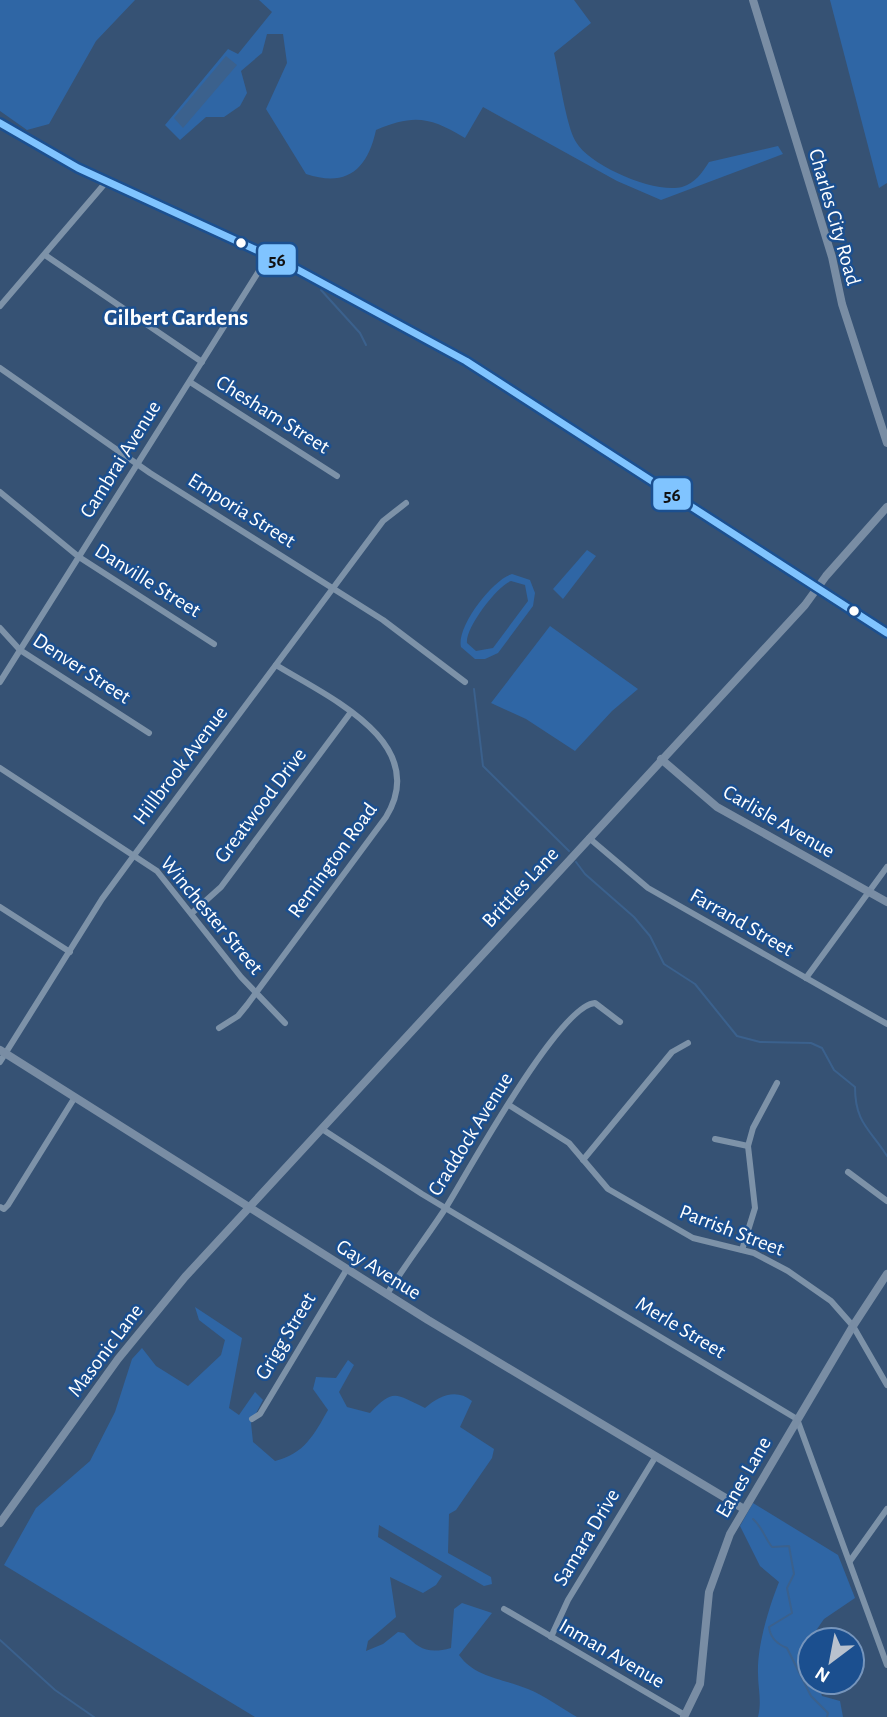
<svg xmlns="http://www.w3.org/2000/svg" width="887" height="1717" font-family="'Alegreya Sans',sans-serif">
  <rect width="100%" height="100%" fill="#365274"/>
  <g fill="#2f66a5" fill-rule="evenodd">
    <path d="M0,0H135L96,41L49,124L27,130L0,111Z"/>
    <path d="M259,0H574L591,23L554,53C559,74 566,126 576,142C590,166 655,194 682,187C695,183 702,173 709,162L778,146L783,154L661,200L617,181L483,107L465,138C430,117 414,114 376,130C367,171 346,187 306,174L266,109L287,63L283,34H267L262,53L241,71L247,93L240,106L224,117H206L180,140L165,125L228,49L238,54L272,12Z"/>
    <path d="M830,0H887V183L879,188Z"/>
    <path d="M587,550L596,556L563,599L553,589Z"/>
    <path d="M512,574L530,580L535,593L533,606L498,653L485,659H475L461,647C456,627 493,579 512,574ZM511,581L525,585L528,601L493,648L476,651L467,643C465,628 497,586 511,581Z"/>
    <path d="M550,626L638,689L612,711L575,751L526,719L491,703Z"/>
    <path d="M195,1307L242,1338L229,1408L239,1415L255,1392L263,1400L251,1423L253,1442L275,1461C304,1454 314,1435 328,1410L313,1389L316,1377L336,1378L348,1360L354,1365L339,1392L347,1407L370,1413C394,1388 395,1394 425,1408C439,1396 456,1388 472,1401L460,1427L494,1449L492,1458L456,1510L449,1514L448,1553L491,1577L492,1584L484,1586L379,1525L378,1537L442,1576L436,1585L423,1593L390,1577L396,1617L368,1641L366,1651L383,1644L398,1632L404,1633C419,1650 429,1654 451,1648L454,1609L462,1603L492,1613L459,1655C475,1678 505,1679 528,1689C545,1696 561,1708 577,1717H255L4,1565L36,1508L90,1461L115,1412L132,1359L142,1348L156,1366L188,1386L221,1355L225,1340L199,1320Z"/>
    <path d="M753,1503L838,1555L855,1598L824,1619L815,1632L819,1640H810V1682H823L818,1685L822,1696L840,1701L843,1717H758C762,1701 758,1689 758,1673C757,1646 769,1607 779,1582L760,1566L740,1526Z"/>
  </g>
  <path fill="#3b618d" d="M226,56L237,65L183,128L174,118Z"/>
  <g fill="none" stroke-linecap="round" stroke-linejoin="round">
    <g stroke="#3b618d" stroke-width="2">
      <path d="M321,290L360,333L366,345"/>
      <path d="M474,689L483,766L569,851"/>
      <path d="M576,862L585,874L634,917L650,936L664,964L695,984L737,1036L760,1042L811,1043L822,1048L834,1070L855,1087C855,1123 870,1129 887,1156"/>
      <path d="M753,1519C763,1528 764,1537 772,1547L789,1546L794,1574L787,1588L792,1613L769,1627C770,1637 777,1644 787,1648L811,1696L828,1713L827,1717"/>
      <path d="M0,1640L55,1690L94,1717"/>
    </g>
    <g stroke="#7d92a8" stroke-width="6">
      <path d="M45,255L202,362"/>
      <path d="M0,306L107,181"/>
      <path d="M0,368L150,473L383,620L465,682"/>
      <path d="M190,382L337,476"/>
      <path d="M0,492L79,557L214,644"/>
      <path d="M0,628L20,650L149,733"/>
      <path d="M0,682L269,255"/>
      <path d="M0,768L157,871L241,977L285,1023"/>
      <path d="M589,838L648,888L887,1024"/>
      <path d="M0,907L70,952"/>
      <path d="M192,913L221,887L351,712"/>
      <path d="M806,978L887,867"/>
      <path d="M219,1028L238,1016L247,1005L386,817C432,742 326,696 276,665"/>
      <path d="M0,1062L102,899L135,854L383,521L406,503"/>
      <path d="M509,1105L569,1143L608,1189L693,1238L754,1253L788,1271L831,1301L853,1326L887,1385"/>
      <path d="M322,1129L422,1194L797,1419L887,1665"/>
      <path d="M715,1139L748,1146"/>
      <path d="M583,1160L672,1052L688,1043"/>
      <path d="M848,1172L887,1201"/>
      <path d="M0,1207L4,1209L8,1205L75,1097"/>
      <path d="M742,1250L755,1208L748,1146L753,1128L777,1083"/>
      <path d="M387,1294C405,1265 426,1238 445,1209C467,1174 559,1005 595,1003L620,1022"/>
      <path d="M252,1419L260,1414L347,1269"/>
      <path d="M850,1561L887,1509"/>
      <path d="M504,1609L685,1715"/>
      <path d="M551,1637L568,1600L656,1456"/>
    </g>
    <g stroke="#798da4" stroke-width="8">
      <path d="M753,0L832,257L842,304L887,443"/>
      <path d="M661,759L717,807L887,902"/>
      <path d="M0,1050L428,1320L744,1509"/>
      <path d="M0,1523L118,1359L185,1277L805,605L826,576L887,507"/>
      <path d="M684,1717L700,1684L709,1592L730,1534L853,1326L887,1274"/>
    </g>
    <path stroke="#7d8ea7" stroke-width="9" d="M0,123L78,168L291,266L466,361L887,633"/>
    <defs>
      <path id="bus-1" d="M0,123L78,168L291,266L466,361L887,633"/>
    </defs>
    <use href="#bus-1" stroke="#1b4f8f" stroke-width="12"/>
    <use href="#bus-1" stroke="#80c4ff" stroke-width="7"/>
  </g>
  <g fill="#fff" stroke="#1b4f8f" stroke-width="2.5">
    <circle cx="241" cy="243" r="6"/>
    <circle cx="854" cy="611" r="6"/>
  </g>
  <g text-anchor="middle" stroke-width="5" stroke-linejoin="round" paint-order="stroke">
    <g font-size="21" fill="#fff" stroke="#1b4f8f">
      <text transform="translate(835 217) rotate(74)" y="7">Charles City Road</text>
      <text transform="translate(273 414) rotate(32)" y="7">Chesham Street</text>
      <text transform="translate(120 459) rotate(-58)" y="7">Cambrai Avenue</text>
      <text transform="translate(242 510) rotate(32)" y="7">Emporia Street</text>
      <text transform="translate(148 580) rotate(32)" y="7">Danville Street</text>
      <text transform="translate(82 668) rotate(33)" y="7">Denver Street</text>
      <text transform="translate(180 765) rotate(-53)" y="7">Hillbrook Avenue</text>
      <text transform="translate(260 805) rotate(-53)" y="7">Greatwood Drive</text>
      <text transform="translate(779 821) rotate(30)" y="7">Carlisle Avenue</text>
      <text transform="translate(332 860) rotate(-54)" y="7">Remington Road</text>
      <text transform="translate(520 887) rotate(-47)" y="7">Brittles Lane</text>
      <text transform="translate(212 915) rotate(50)" y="7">Winchester Street</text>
      <text transform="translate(742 922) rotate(30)" y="7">Farrand Street</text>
      <text transform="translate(470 1134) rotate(-58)" y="7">Craddock Avenue</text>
      <text transform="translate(732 1230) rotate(21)" y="7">Parrish Street</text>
      <text transform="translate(379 1269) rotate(32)" y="7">Gay Avenue</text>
      <text transform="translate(681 1327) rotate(31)" y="7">Merle Street</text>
      <text transform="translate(285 1336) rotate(-59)" y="7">Grigg Street</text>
      <text transform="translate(105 1350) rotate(-53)" y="7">Masonic Lane</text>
      <text transform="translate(743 1477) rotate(-60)" y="7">Eanes Lane</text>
      <text transform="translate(586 1537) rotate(-59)" y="7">Samara Drive</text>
      <text transform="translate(612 1653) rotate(30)" y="7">Inman Avenue</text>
    </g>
    <g font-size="23" font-weight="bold" fill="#fff" stroke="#1b4f8f">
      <text x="176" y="325">Gilbert Gardens</text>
    </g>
  </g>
  <g stroke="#1b4f8f" stroke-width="2.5">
    <rect x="257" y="243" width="40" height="33" rx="7" fill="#80c4ff"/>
    <rect x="652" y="477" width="40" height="34" rx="7" fill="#80c4ff"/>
  </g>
  <g font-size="19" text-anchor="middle" font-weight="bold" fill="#111">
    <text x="277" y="266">56</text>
    <text x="672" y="501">56</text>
  </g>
  <g transform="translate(831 1661) rotate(212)"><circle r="33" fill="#1b4f8f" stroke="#7695bc" stroke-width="2"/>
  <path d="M0-5L12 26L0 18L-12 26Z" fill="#b9c2ce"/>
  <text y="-10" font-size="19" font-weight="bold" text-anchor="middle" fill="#ffffff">N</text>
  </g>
</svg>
